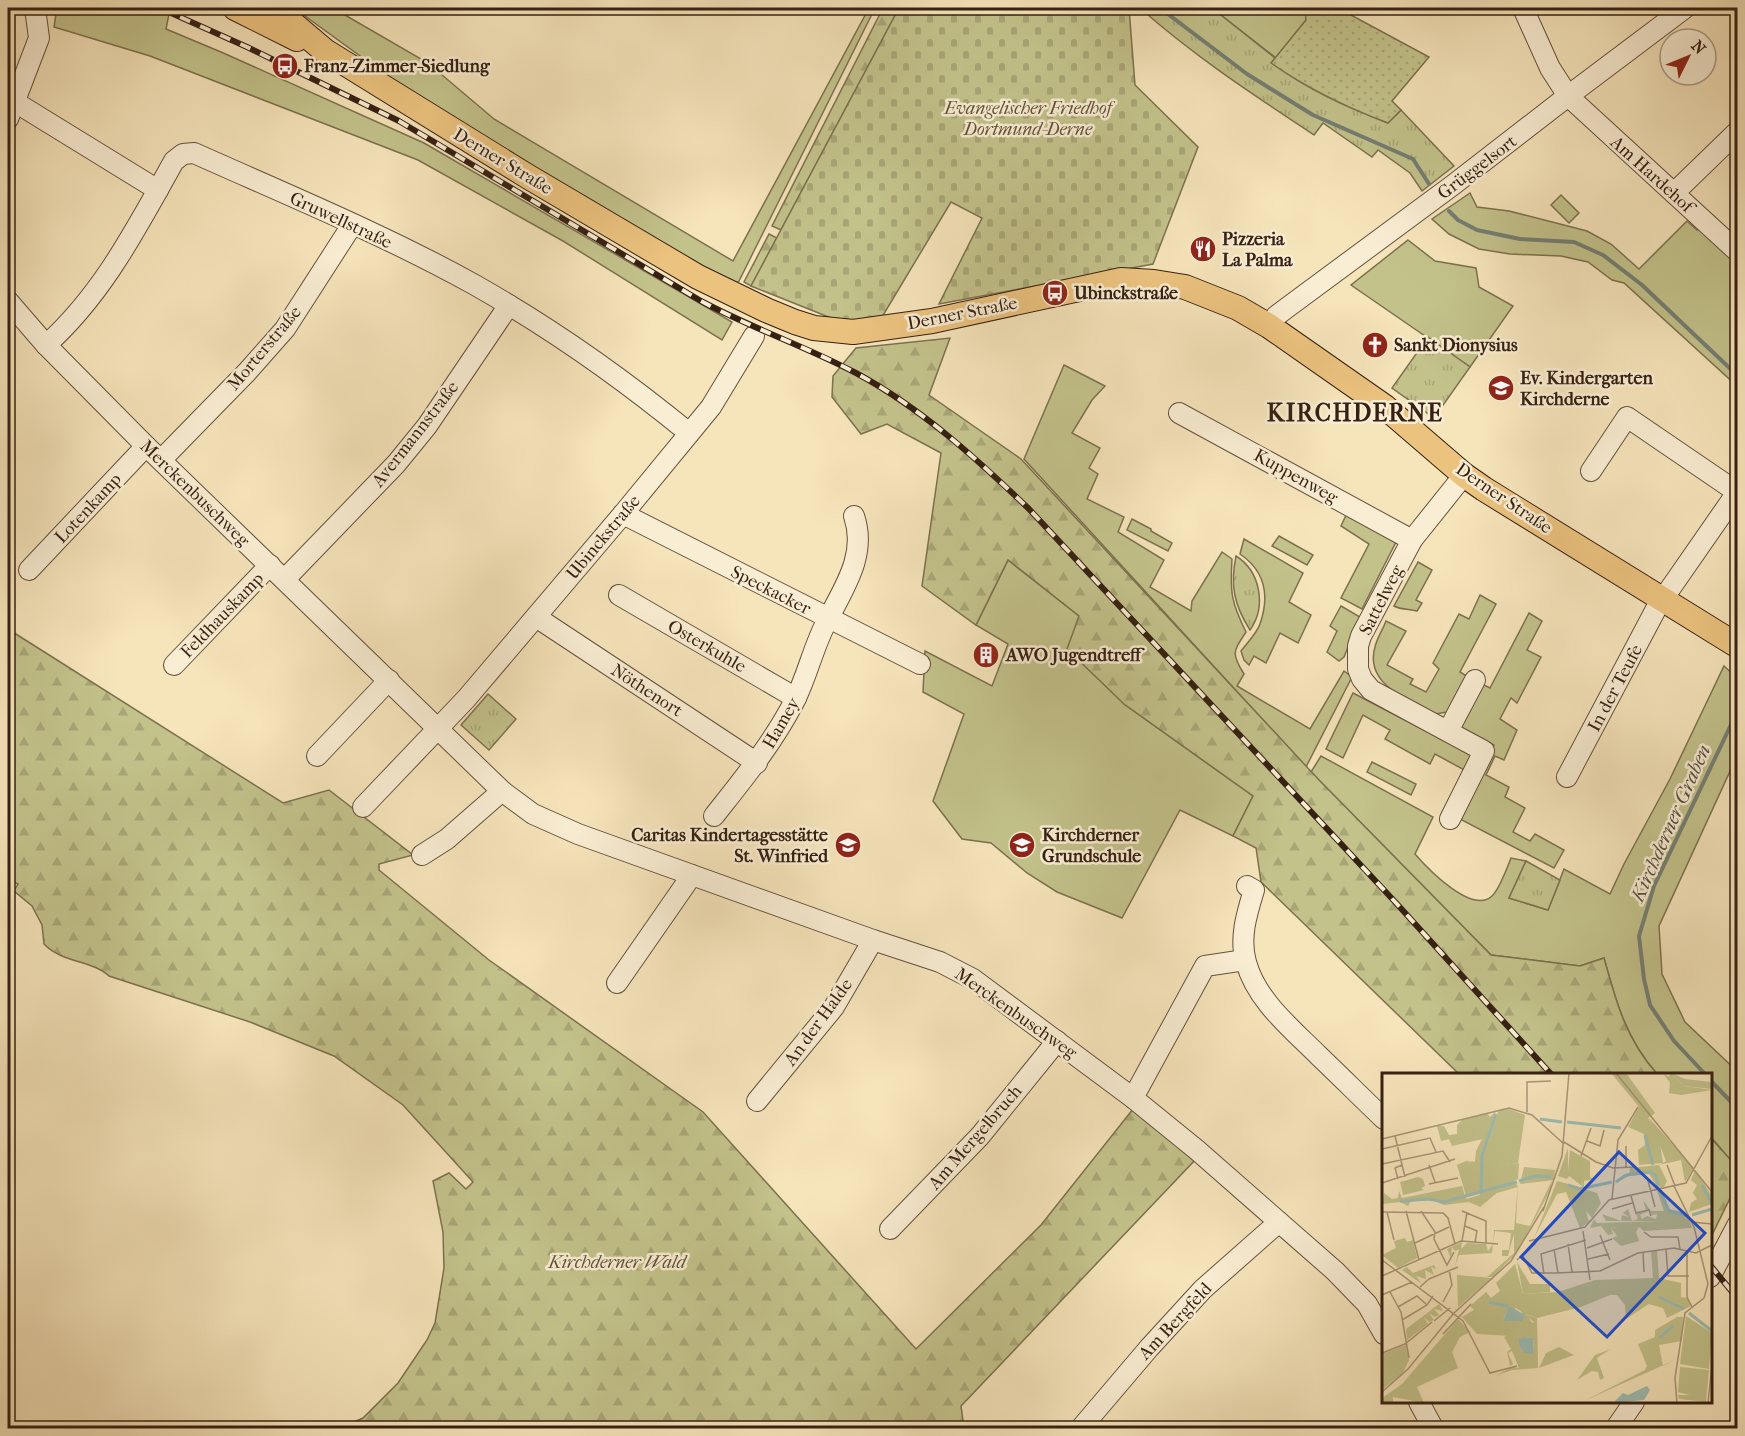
<svg xmlns="http://www.w3.org/2000/svg" width="1745" height="1436" font-family="'IM FELL French Canon',serif">
  <defs>
    <pattern id="forest-firs" width="22" height="20" patternUnits="userSpaceOnUse" patternTransform="scale(1.5)"><rect width="22" height="20" fill="#c3c28b"/><path d="M5 1l3.5 6h-7zM16 11l3.5 6h-7z" fill="#a8a677"/></pattern>
    <pattern id="cemetery-stones" width="16" height="16" patternUnits="userSpaceOnUse" patternTransform="scale(1.5)"><rect width="16" height="16" fill="#c3c28b"/><path d="M2 7V4a2 2 0 0 1 4 0v3zM10 15v-3a2 2 0 0 1 4 0v3z" fill="#a8a677"/></pattern>
    <pattern id="park-tufts" width="24" height="20" patternUnits="userSpaceOnUse" patternTransform="scale(1.5)"><rect width="24" height="20" fill="#c3c28b"/><path d="M3 7l-1-3M5 7V3M7 7l1-3M15 17l-1-3M17 17v-4M19 17l1-3" fill="none" stroke="#a8a677"/></pattern>
    <pattern id="garden-dots" width="8" height="8" patternUnits="userSpaceOnUse" patternTransform="scale(1.5)"><rect width="8" height="8" fill="#c3c28b"/><path d="M2 2h.1M6 6h.1" fill="none" stroke="#a8a677" stroke-width="1.8" stroke-linecap="round"/></pattern>
  </defs>
  <rect width="100%" height="100%" fill="#f6e4bb"/>
  <filter id="stains"><feTurbulence type="fractalNoise" baseFrequency=".00333" numOctaves="4"/><feColorMatrix values="0 0 0 0 .2 0 0 0 0 .09 0 0 0 0 .02 0 0 0 .5 -.17"/></filter>
  <radialGradient id="worn" r=".72"><stop offset=".6" stop-color="#630" stop-opacity="0"/><stop offset="1" stop-color="#630" stop-opacity=".3"/></radialGradient>
  <g fill="#c3c28b" stroke="#7c714f" stroke-width="1.5">
    <path d="M57,8H153L169,14L166,29L221,52L424,143L732,322L722,340L563,241L418,160L150,56L54,27Z"/>
    <path d="M294,8H333L428,63L494,119L733,261L869,8H875L739,281L734,285L478,137L378,69Z"/>
    <path d="M1212,8H1305L1306,20L1276,58Z"/>
    <path d="M1470,193L1477,207L1509,211L1587,231L1611,244L1639,269L1687,221L1697,230L1701,226L1737,258V386L1624,283L1612,280L1588,262L1561,256L1510,254L1479,249L1449,234L1432,219Z"/>
    <path d="M1408,240L1435,261L1476,268L1479,287L1513,306L1470,367L1351,285Z"/>
    <path d="M1064,365L1105,386L1092,400L1072,433L1100,448L1089,468L1098,474L1087,499L1124,517L1118,532L1164,560L1150,587L1191,611L1192,601L1222,552L1232,559C1230,592 1231,602 1246,632C1233,652 1231,653 1244,674L1237,686L1310,729L1344,671L1352,677L1306,767L1024,459Z"/>
    <path d="M1347,513L1396,542L1362,609L1341,598L1369,544L1341,526Z"/>
    <path d="M1132,519L1151,529V531L1172,543L1168,551L1127,530Z"/>
    <path d="M1279,536L1313,555L1307,565L1272,546Z"/>
    <path d="M1244,539L1303,573L1289,602L1311,615L1298,643L1280,633L1266,663L1254,656L1249,665L1244,660L1241,651C1247,643 1257,633 1260,624C1270,595 1265,571 1240,554Z"/>
    <path d="M1008,560L1079,616L1124,704L1253,796L1233,836L1180,810L1122,918L1057,892L1027,873L991,843L962,839L933,801L964,714L923,692L925,651L992,686L1008,644L976,625Z"/>
    <path d="M1418,562L1432,570L1416,600L1422,603L1417,611C1410,609 1401,610 1394,606Z"/>
    <path d="M1480,595L1496,604L1460,672L1470,678L1452,711L1436,714C1409,700 1364,685 1375,647C1377,638 1383,629 1386,621L1406,631L1387,665L1413,679L1410,684L1426,692L1439,669L1433,663L1459,614L1469,619Z"/>
    <path d="M1341,606L1360,617L1344,657L1339,661L1327,652L1337,631L1330,626Z"/>
    <path d="M1529,613L1542,621L1527,650L1541,657L1517,703L1511,698L1500,719L1517,730L1504,760L1495,756L1486,775L1509,787L1505,797L1525,808L1513,832L1530,841L1535,834L1564,850L1554,868L1458,818L1494,745L1457,725L1482,684L1490,688Z"/>
    <path d="M1724,666L1737,678V756L1659,926L1662,974L1685,1022L1737,1071V1154L1732,1162L1711,1137L1710,1074H1657C1626,1039 1616,1002 1604,958L1580,966L1491,955L1311,772L1321,756L1433,817L1415,854C1427,868 1472,915 1492,896C1499,890 1507,868 1511,858L1526,861L1509,898L1548,910L1564,869L1610,894L1624,864L1670,779Z"/>
    <path d="M1353,693L1476,757L1468,772L1435,754L1430,764L1385,739L1390,730L1363,715L1343,758L1326,749Z"/>
    <path d="M1372,762L1416,784L1411,795L1367,772Z"/>
  </g>
  <g fill="url(#forest-firs)" stroke="#7c714f" stroke-width="1.5">
    <path d="M883,8H899L781,230L772,226Z"/>
    <path d="M769,234L777,238L751,286L744,282Z"/>
    <path d="M950,338L929,395L1021,459L1319,780L1491,955L1580,966L1604,958C1616,1002 1626,1039 1657,1074H1459L1261,882L1256,848L1233,836L1253,796L1124,704L1067,649L1079,616L1008,560L976,625L922,586L941,453L887,424L861,434L832,397L833,376L856,348Z"/>
    <path d="M8,629L283,803L329,790L413,855L379,864V870L489,960L703,1112L916,1349L1041,1225L1133,1109L1196,1159L961,1406L964,1428H340L363,1418L398,1383L427,1340L435,1323L444,1268L443,1232L433,1181L449,1173L466,1189L473,1182L403,1105L334,1056L250,1022L109,976C92,960 62,963 44,944L42,925L32,906L14,891L18,884L14,882L10,888L8,886Z"/>
    <path d="M1710,1137L1738,1168L1737,1184L1711,1237Z"/>
  </g>
  <path fill="url(#cemetery-stones)" stroke="#7c714f" stroke-width="1.5" d="M899,8H1129L1135,85L1198,147L1153,264L939,304L982,218L951,202L882,317L846,324L751,286Z"/>
  <g fill="url(#park-tufts)" stroke="#7c714f" stroke-width="1.5">
    <path d="M1140,8H1212L1275,58L1272,63C1308,90 1346,107 1388,123L1401,110L1454,166L1422,191L1410,173L1378,150L1372,157L1323,123L1314,135C1254,95 1194,56 1140,8Z"/>
    <path d="M1561,195L1579,213L1569,223L1551,205Z"/>
    <path d="M1428,337L1470,367L1434,418L1392,388Z"/>
    <path d="M1236,556C1260,571 1267,606 1250,630C1234,605 1230,585 1236,556Z"/>
    <path d="M488,694L516,719L489,750L461,725Z"/>
    <path d="M1526,861L1560,880L1548,910L1509,898Z"/>
  </g>
  <path fill="url(#garden-dots)" stroke="#7c714f" stroke-width="1.5" d="M1305,8H1338L1429,57L1392,101L1401,110L1388,123C1346,107 1308,89 1271,63L1306,20Z"/>
  <g fill="none" stroke-linecap="round" stroke-linejoin="round">
    <g stroke="#747f74" stroke-width="4">
      <path d="M1160,8L1247,74L1313,115L1413,159L1429,184"/>
      <path d="M1449,211L1458,220L1477,230L1520,239L1574,242L1603,255L1642,285L1738,376"/>
      <path d="M1705,1074L1674,1041L1650,1005L1644,979L1639,936L1654,886L1738,710"/>
      <path d="M1710,1080L1738,1109"/>
    </g>
    <defs>
      <g id="minor">
        <path d="M1523,8L1550,68L1568,96L1738,252"/>
        <path d="M15,102L158,190"/>
        <path d="M8,119L39,38L35,8"/>
        <path d="M1674,193L1738,131"/>
        <path d="M8,301L46,345L146,446L502,791L533,814L578,834L873,940L940,962L973,979L1133,1098L1197,1150L1335,1271L1367,1304L1384,1334"/>
        <path d="M1269,326L1276,316L1288,307L1453,185L1568,96L1685,8"/>
        <path d="M46,345C103,294 137,227 174,161L183,154L194,153C288,195 385,235 475,285C551,328 622,378 689,433"/>
        <path d="M1179,413L1412,540"/>
        <path d="M161,460L247,372L285,329L352,225"/>
        <path d="M1591,471L1627,417L1737,492"/>
        <path d="M623,514L920,664"/>
        <path d="M29,570L146,446"/>
        <path d="M285,579L396,464L427,426L509,305"/>
        <path d="M619,595L796,698"/>
        <path d="M536,617L757,763"/>
        <path d="M174,665L270,565"/>
        <path d="M1448,731L1475,680"/>
        <path d="M317,756L389,680"/>
        <path d="M1567,777L1656,609L1738,491"/>
        <path d="M363,807L466,699L623,514L711,407L754,336"/>
        <path d="M714,816C744,778 773,743 795,700C808,674 814,644 828,619C845,586 867,554 854,516"/>
        <path d="M1450,819L1484,751L1371,690L1362,679L1358,669V646L1361,636L1412,540L1464,475"/>
        <path d="M422,855L447,839L502,791"/>
        <path d="M1247,886L1254,890C1247,913 1239,938 1246,962C1256,1000 1291,1028 1318,1055C1340,1076 1362,1098 1384,1119"/>
        <path d="M617,983L692,875"/>
        <path d="M1133,1098L1205,966L1245,960"/>
        <path d="M757,1101L834,1007L873,940"/>
        <path d="M890,1229L980,1136L1057,1041"/>
        <path d="M1710,1277L1738,1224"/>
        <path d="M1419,1402L1433,1428"/>
        <path d="M1081,1428L1149,1348L1203,1289L1279,1222"/>
        <path d="M1616,1428L1634,1402"/>
      </g>
      <g id="major">
        <path d="M235,8L297,39"/>
        <path d="M274,8L325,51L527,176L698,277L766,310L795,322L814,328L853,332L932,321L1121,280L1154,282L1185,287L1238,308L1269,326L1385,407L1464,475L1484,489L1738,646"/>
      </g>
    </defs>
    <use href="#minor" stroke="#66513d" stroke-width="22"/>
    <use href="#major" stroke="#362013" stroke-width="26"/>
    <use href="#minor" stroke="#f9edd3" stroke-width="20"/>
    <use href="#major" stroke="#ebc27e" stroke-width="24"/>
    <defs>
      <g id="rail">
        <path d="M160,8L247,47L399,121L701,301C751,328 805,346 856,373C921,408 976,458 1029,509L1397,904L1551,1074"/>
        <path d="M1710,1265L1738,1299"/>
      </g>
    </defs>
    <use href="#rail" stroke="#362013" stroke-width="6"/>
    <use href="#rail" stroke="#f9edd3" stroke-width="4" stroke-dasharray="11" stroke-linecap="butt"/>
  </g>
  <defs>
    <symbol id="bus-disc" viewBox="-11 -11 22 22"><circle r="9.5" fill="#8f2418" stroke="#f9edd3"/><path d="M-5-6H5V4H4V6H2V4H-2V6H-4V4H-5ZM-3.5-4V0h7V-4ZM-3.5 1.2v1.5H-2V1.2ZM2 1.2v1.5H3.5V1.2Z" fill="#fff"/></symbol>
    <symbol id="restaurant-disc" viewBox="-11 -11 22 22"><circle r="9.5" fill="#8f2418" stroke="#f9edd3"/><path d="M-5-6h1v4h1v-4h1v4h1v-4h1v5L-1.5 .5V6h-2V.5L-5-1ZM5-6V6H3V1.5H1.5Q1.5-4 5-6Z" fill="#fff"/></symbol>
    <symbol id="church-disc" viewBox="-11 -11 22 22"><circle r="9.5" fill="#8f2418" stroke="#f9edd3"/><path d="M-1.2-6h2.4v3.5h3.3v2.4h-3.3V6h-2.4V-.1h-3.3v-2.4h3.3Z" fill="#fff"/></symbol>
    <symbol id="school-disc" viewBox="-11 -11 22 22"><circle r="9.5" fill="#8f2418" stroke="#f9edd3"/><path d="M0-5L7-2L0 1L-7-2ZM-4 1L0 2.5L4 1V4Q0 6-4 4Z" fill="#fff"/></symbol>
    <symbol id="building-disc" viewBox="-11 -11 22 22"><circle r="9.5" fill="#8f2418" stroke="#f9edd3"/><path d="M-4-6H4V6H1V3H-1V6H-4ZM-2.5-4.3h1.7v1.8h-1.7ZM.8-4.3h1.7v1.8H.8ZM-2.5-1h1.7V.8h-1.7ZM.8-1h1.7V.8H.8Z" fill="#fff"/></symbol>
  </defs>
  <g fill-rule="evenodd">
    <use href="#bus-disc" x="270" y="51" width="30" height="30"/>
    <use href="#restaurant-disc" x="1188" y="234" width="30" height="30"/>
    <use href="#bus-disc" x="1040" y="278" width="30" height="30"/>
    <use href="#church-disc" x="1360" y="330" width="30" height="30"/>
    <use href="#school-disc" x="1486" y="373" width="30" height="30"/>
    <use href="#building-disc" x="971" y="640" width="30" height="30"/>
    <use href="#school-disc" x="833" y="830" width="30" height="30"/>
    <use href="#school-disc" x="1007" y="830" width="30" height="30"/>
  </g>
  <g text-anchor="middle" stroke-width="5" stroke-linejoin="round" paint-order="stroke">
    <g font-size="18" font-weight="bold" fill="#362013" stroke="#f9edd3" text-anchor="start">
      <text x="304" y="72">Franz-Zimmer-Siedlung</text>
      <text x="1222" y="245">Pizzeria<tspan x="1222" dy="21">La Palma</tspan></text>
      <text x="1074" y="299">Ubinckstraße</text>
      <text x="1394" y="351">Sankt Dionysius</text>
      <text x="1520" y="384">Ev. Kindergarten<tspan x="1520" dy="21">Kirchderne</tspan></text>
      <text x="1006" y="661">AWO Jugendtreff</text>
      <text x="828" y="841" text-anchor="end">Caritas Kindertagesstätte<tspan x="828" dy="21">St. Winfried</tspan></text>
      <text x="1042" y="841">Kirchderner<tspan x="1042" dy="21">Grundschule</tspan></text>
    </g>
    <g font-size="18" font-style="italic" fill="#605137" stroke="#f9edd3">
      <text x="1028" y="114">Evangelischer Friedhof<tspan x="1028" dy="21">Dortmund-Derne</tspan></text>
      <text x="617" y="1268">Kirchderner Wald</text>
    </g>
    <g font-size="18" fill="#362013" stroke="#f9edd3">
      <text transform="translate(503 161) rotate(31)" y="6">Derner Straße</text>
      <text transform="translate(1477 167) rotate(-37)" y="6">Grüggelsort</text>
      <text transform="translate(1652 174) rotate(42)" y="6">Am Hardehof</text>
      <text transform="translate(341 220) rotate(25)" y="6">Gruwellstraße</text>
      <text transform="translate(962 313) rotate(-11)" y="6">Derner Straße</text>
      <text transform="translate(264 348) rotate(-50)" y="6">Morterstraße</text>
      <text transform="translate(415 434) rotate(-52)" y="6">Avermannstraße</text>
      <text transform="translate(1296 476) rotate(29)" y="6">Kuppenweg</text>
      <text transform="translate(195 493) rotate(44)" y="6">Merckenbuschweg</text>
      <text transform="translate(1504 498) rotate(34)" y="6">Derner Straße</text>
      <text transform="translate(88 508) rotate(-47)" y="6">Lotenkamp</text>
      <text transform="translate(603 537) rotate(-50)" y="6">Ubinckstraße</text>
      <text transform="translate(771 590) rotate(27)" y="6">Speckacker</text>
      <text transform="translate(1381 600) rotate(-63)" y="6">Sattelweg</text>
      <text transform="translate(222 615) rotate(-46)" y="6">Feldhauskamp</text>
      <text transform="translate(707 646) rotate(30)" y="6">Osterkuhle</text>
      <text transform="translate(1615 688) rotate(-62)" y="6">In der Teufe</text>
      <text transform="translate(647 690) rotate(33)" y="6">Nöthenort</text>
      <text transform="translate(781 723) rotate(-60)" y="6">Hamey</text>
      <text transform="translate(1016 1013) rotate(35)" y="6">Merckenbuschweg</text>
      <text transform="translate(818 1022) rotate(-54)" y="6">An der Halde</text>
      <text transform="translate(975 1137) rotate(-49)" y="6">Am Mergelbruch</text>
      <text transform="translate(1175 1321) rotate(-47)" y="6">Am Bergfeld</text>
    </g>
    <g font-size="20" font-style="italic" fill="#554f43" stroke="#f9edd3">
      <text transform="translate(1670 823) rotate(-66)" y="7">Kirchderner Graben</text>
    </g>
    <g font-size="24" font-weight="bold" letter-spacing="1.5" fill="#362013" stroke="#f9edd3">
      <text x="1355" y="421">KIRCHDERNE</text>
    </g>
  </g>
  <g transform="translate(1382 1073)">
    <rect width="330" height="330" fill="#f6e4bb"/>
    <path d="M281,0L287,4L289,0L302,13L330,17L299,22L287,20L288,10ZM127,36L143,42L136,90L103,95V78L117,37ZM114,38L103,69L101,66L70,73L67,66L59,68L55,53H62L67,62L75,61V52L80,47L105,40L108,44ZM267,45L312,95L303,109L299,87L277,92L285,108L282,114L276,115L267,101L247,103L232,110L247,101L248,95L277,92L281,90L284,88ZM186,75V97L201,107L200,113L187,103L185,106L176,103ZM84,88L94,89L98,120L93,122L84,123L75,92ZM313,97L330,123V131L307,139L309,130L315,126L311,120L315,112L309,107ZM36,104L41,106L43,113L39,115L42,117L21,122L18,109ZM170,107L168,118L135,179L111,204H105L132,180V161L126,183H120V177H127L129,160L113,158L111,170L112,157H132L136,111L134,150L148,153ZM278,117L287,136L305,140L306,145L286,142L280,148H224L220,141L239,148L240,142L247,144L241,140L246,136L250,148L256,146L254,141L267,138L258,142L260,146L265,143L274,146L275,141L270,142L267,136L264,137L261,127L269,138H282L275,118ZM236,154H257L254,159L257,168L239,173L230,165L235,163L229,155ZM80,169L79,176L85,170L104,171L106,178L111,171L110,180L77,182L73,193L77,176L73,178L70,174L69,185L65,176ZM135,189L148,211H168V219L141,221ZM52,192L54,196L49,194L52,202L43,197L44,206L34,203L40,211L20,197L25,194L31,200ZM57,231L61,238L52,236L57,242L53,244L47,240L52,247L47,249L42,244L46,251L25,267L24,256ZM142,241L155,245L156,295L130,297L113,303L130,294L137,295L130,278L126,280L131,291L128,293L125,279L129,276L122,264L152,249ZM142,264L151,265L152,278H141L136,268ZM229,276L215,285L222,305L218,307L216,299L210,298L195,307L213,282Z" fill="#c3c28b" fill-rule="evenodd"/>
    <path d="M229,0H244L273,40L266,45L277,65L281,90L257,92L256,77L263,72L262,61L246,54L257,34ZM289,0L303,6L330,9V16L302,13ZM117,37L103,78V94L137,90L136,106L132,108L136,114L115,120L98,134L87,129L62,132L50,127L29,128L26,133L18,129L0,131L2,120L10,126L16,125L17,118L20,125L80,113L84,126L98,122L91,108L94,78L100,66L104,68ZM175,108L200,115L198,155L184,119L175,121L152,165ZM286,141L307,145L310,155L262,158L257,154H236L229,155L231,161L226,162L219,153L208,155L212,146L215,150L280,148ZM275,177L277,205L299,210V224L305,225L309,233L285,245L281,235L267,231L244,246L243,232L235,222H228L199,234L155,245L144,241L154,255L130,263L95,261L80,244L92,237L88,233L104,219L109,225L118,218L114,210L133,191L141,221L176,219L213,207L271,205L269,178ZM134,235L140,239V248H121L124,240ZM304,243L330,260L327,296L298,291ZM295,244H301L300,268L277,272L281,293L295,286L202,328L263,297L265,293L256,271L273,264V257ZM76,246L88,259L78,264L70,279L76,295L35,314L42,330L11,324V330H0V325L20,311ZM177,274L192,282L157,295L164,280ZM298,294L327,297L324,329L297,326L296,322H308L296,319Z" fill="#c3c28b" fill-rule="evenodd"/>
    <path d="M188,77L208,88V104L212,106L202,108V116L215,120L219,130L210,145L204,138L207,149L198,155L186,121L200,116L201,108L186,98Z" fill="#c3c28b"/>
    <path d="M142,94L173,97L172,107L138,111ZM23,165L25,169L31,167L35,185L16,195L0,182L14,175L12,168Z" fill="#c3c28b"/>
    <path d="M75,202L110,205L76,234ZM24,272L27,287L21,300L0,317V281Z" fill="#c3c28b"/>
    <path d="M127,233L143,242L140,248H121ZM142,264L151,265L152,281L143,280L138,274L136,267ZM265,313L268,317L262,327L231,330L241,320L246,322Z" fill="#9dbeb4"/>
    <path fill="none" stroke="#9dbeb4" stroke-width="3" d="M158,46L180,49M185,49L239,55M263,62L271,92M137,108L153,103L169,104M234,109L244,102L268,99L274,102L276,113M186,112L198,116L230,109M320,112L330,131M278,117L287,138L303,142M99,118L100,82L114,41M18,128L47,126L62,129L135,109M310,142L330,136M277,224L302,236M107,229L126,233M307,240L330,258M277,265L291,253"/>
    <path fill="none" stroke="#a99678" stroke-width="1.5" d="M234,0L330,119M145,39V9L169,8M13,63L23,104M0,66L127,35L150,42L182,71M205,68L218,73L222,57M182,69L214,89L231,95L252,94M244,73V95M0,76L48,65L54,79M199,83L209,55M0,91L61,78L68,89M47,92L53,109M285,92L293,113M265,104L273,134M16,106L13,95L20,92M0,110L73,86M47,111L76,105M292,113L312,154L326,211L322,225L303,240L293,305L295,330M249,123L254,140L267,137L269,143M230,126L236,67L256,34M230,136L250,130M24,138L37,187M39,138L53,159L52,166L65,192L72,179M80,138L104,148V170M161,138L180,83L187,0M0,139L61,140L66,145L73,171M5,139L12,167M310,149L330,151M83,153L95,158L93,169M201,158L208,207M262,159L269,164H296L298,176M218,162L228,187M80,168L85,139M147,168L203,154L227,127L304,110L330,63M33,170L67,154M186,171L190,199M205,175L230,166M172,176L176,200M284,176L286,203H307M305,178V224L310,234M261,179L262,199M140,181L150,200H174L218,198L256,180L292,175L314,180L330,172M206,186L227,181M0,187L81,248L108,300L135,293M135,187L154,170M162,201L159,181L204,167M0,203L79,168L116,171M38,214L47,206L76,194M8,219L19,239L27,285M0,222L30,209M61,229L70,212L67,197M16,234L35,223L45,232M20,247L45,232L51,223M52,248L68,235M61,261L89,231M0,280L23,271L50,249M0,319L26,296L72,240L129,188L162,134M287,330H308M326,330L330,292"/>
    <path fill="#1d4ed8" fill-opacity="0.15" stroke="#1d4ed8" stroke-width="3" d="M237,79L323,160L225,264L139,184Z"/>
    <rect width="330" height="330" fill="none" stroke="#362013" stroke-width="3"/>
  </g>
  <rect width="1745" height="1436" fill="none" stroke="#f6e4bb" stroke-width="30"/>
  <rect x="9" y="9" width="1727" height="1418" fill="none" stroke="#362013" stroke-width="3"/>
  <rect x="15" y="15" width="1715" height="1406" fill="none" stroke="#362013" stroke-width="1.5"/>
  <g transform="translate(1688 57) rotate(47)"><circle r="28" fill="#f9edd3" stroke="#ab9b86" stroke-width="1.5"/>
  <path d="M0-4.5L10 22L0 15L-10 22Z" fill="#8f2418"/>
  <text y="-9" font-size="16" font-weight="bold" text-anchor="middle" fill="#362013">N</text>
  </g>
  <rect width="100%" height="100%" filter="url(#stains)"/>
  <rect width="100%" height="100%" fill="url(#worn)"/>
</svg>
